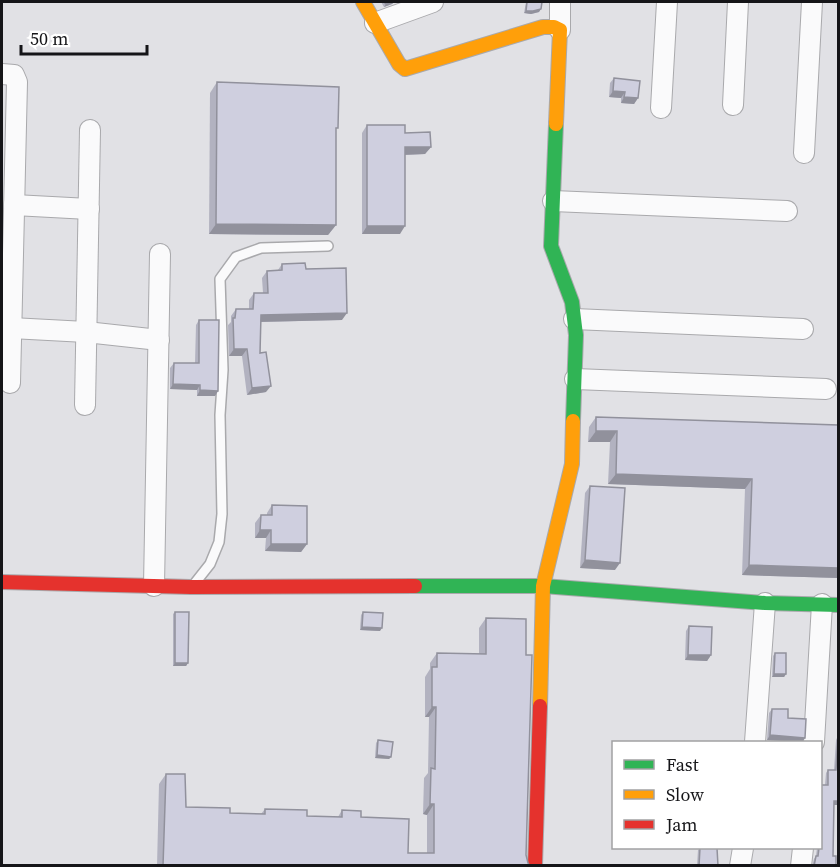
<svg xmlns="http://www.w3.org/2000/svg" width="840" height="867" font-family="'Source Serif 4',serif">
  <rect width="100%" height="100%" fill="#e1e1e5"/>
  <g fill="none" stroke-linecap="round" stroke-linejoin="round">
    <defs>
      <path id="lane" d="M195,583L210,564L219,542L222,514L220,415L223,370L220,279L236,257L261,248L328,246"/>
      <g id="street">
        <path d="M375,23L433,2"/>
        <path d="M560,30V2"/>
        <path d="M2,74L14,75L17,82L10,383"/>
        <path d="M733,105L738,2"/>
        <path d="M661,108L667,2"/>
        <path d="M804,153L812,2"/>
        <path d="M553,201L787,211"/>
        <path d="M14,205L89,209"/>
        <path d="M574,319L803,329"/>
        <path d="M11,328L86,332L159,340"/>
        <path d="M575,379L826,389"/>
        <path d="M85,405L90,130"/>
        <path d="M154,586L160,254"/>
        <path d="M755,742L765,603"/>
        <path d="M814,742L822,604"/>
        <path d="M740,866L743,848"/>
        <path d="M801,866L803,848"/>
      </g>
      <g id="fast">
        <path d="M556,124L551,246L572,302L576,335L573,421"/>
        <path d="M415,586H543L765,603L838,605"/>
      </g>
      <g id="slow">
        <path d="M363,2L399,64L405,69L543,27H554L560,30L556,124"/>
        <path d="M540,706L543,586L572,464L573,421"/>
      </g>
      <g id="jam">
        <path d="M2,582L191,587L415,586"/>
        <path d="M535,866L540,706"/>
      </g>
    </defs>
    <use href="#lane" stroke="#a9a9ac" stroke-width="12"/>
    <use href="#street" stroke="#a9a9ac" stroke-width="22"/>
    <use href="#fast" stroke="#a9a9ac" stroke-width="16"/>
    <use href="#slow" stroke="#a9a9ac" stroke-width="16"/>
    <use href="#jam" stroke="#a9a9ac" stroke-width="16"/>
    <use href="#lane" stroke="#fafafb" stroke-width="9"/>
    <use href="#street" stroke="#fafafb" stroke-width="20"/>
    <use href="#fast" stroke="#30b455" stroke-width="14"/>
    <use href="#slow" stroke="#ff9f0a" stroke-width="14"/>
    <use href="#jam" stroke="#e5322d" stroke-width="14"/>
  </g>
  <g fill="#b2b2c0">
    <path d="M381,2H394L392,4L384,7Z"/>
    <path d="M526,2H542L539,12L531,14L524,13Z"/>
    <path d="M614,78L638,98L634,104L621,103V98L609,97L610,83Z"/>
    <path d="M217,82L336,130V225L328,235L209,234L210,93Z"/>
    <path d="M367,125L405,133L431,147L425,154L405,155L400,234H362V133Z"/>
    <path d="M282,264L306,269L342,320L261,322L260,353L266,392L247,395L242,356H229L228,325L231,322V316L236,309H249V300L254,293H263L262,278L267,271L278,270Z"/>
    <path d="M199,320L218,391L215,396H197V390L170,389V368L174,363H195L196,325Z"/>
    <path d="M596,417L838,425V578L742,575L745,489L608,484L610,442H588L589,427Z"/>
    <path d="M590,486L615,570L580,568L585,493Z"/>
    <path d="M272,505L307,544L301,552L265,551L266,538H255V523L261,515H267V513Z"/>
    <path d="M175,612L188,663L186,666H173V614Z"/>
    <path d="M363,612L380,631L360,630L361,615Z"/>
    <path d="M486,618L526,855L528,863L530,866H157L159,784L166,774L186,807L230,813L261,814L265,809L307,816L338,817L342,810L361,817L408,853H427V815L423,814L424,778L428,773L429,717H425V677L430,669V663L437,653L479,654V628Z"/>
    <path d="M689,626L711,655L707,661L685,660L686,631Z"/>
    <path d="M775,653L786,674L784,677H772L773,656Z"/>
    <path d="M772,709L788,718L805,738L802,742L767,740L769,713Z"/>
    <path d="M838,736V805H834L833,856L836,866H812L814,859L816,856L817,848H820V785H825L826,773L828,770H834L836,740Z"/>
    <path d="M378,740L391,757L389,759L375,758L376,743Z"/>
    <path d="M700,848L718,866H697L698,850Z"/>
  </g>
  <g fill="#91919c">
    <path d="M394,2L392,4L384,7L386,4Z"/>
    <path d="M541,9L539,12L531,14L524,13L526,11Z"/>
    <path d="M613,91L625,92L621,98L609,97Z"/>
    <path d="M624,97L638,98L634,104L621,103Z"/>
    <path d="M405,147H431L425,154L400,155Z"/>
    <path d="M216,224L336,225L328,235L209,234Z"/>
    <path d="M367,226H405L400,234H362Z"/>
    <path d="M347,313L342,320L256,322L261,315Z"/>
    <path d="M234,349H247L242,356H229Z"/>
    <path d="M173,384L200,385L197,390L170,389Z"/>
    <path d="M271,386L266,392L247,395L252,388Z"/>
    <path d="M200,390L218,391L215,396H197Z"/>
    <path d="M596,431H617L610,442H588Z"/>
    <path d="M616,474L752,479L745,489L608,484Z"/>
    <path d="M260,530H271L266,538H255Z"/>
    <path d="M271,544H307L301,552L265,551Z"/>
    <path d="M585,560L620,563L615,570L580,568Z"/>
    <path d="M749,565L838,568V578L742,575Z"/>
    <path d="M362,627L382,628L380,631L360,630Z"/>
    <path d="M688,655H711L707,661L685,660Z"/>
    <path d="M175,663H188L186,666H173Z"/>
    <path d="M774,674H786L784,677H772Z"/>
    <path d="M432,707H436L429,717H425Z"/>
    <path d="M770,735L805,738L802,742L767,740Z"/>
    <path d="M377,755L391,757L389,759L375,758Z"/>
    <path d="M834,801H838V805H832Z"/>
    <path d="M430,804H434L427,815L423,814Z"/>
  </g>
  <g fill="#cfcfdf" stroke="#91919c" stroke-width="1.5">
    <path d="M384,2H394L386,4Z"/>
    <path d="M527,2H542L541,9L533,11H526Z"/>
    <path d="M614,78L640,81L638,98L624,97L625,92L613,91Z"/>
    <path d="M217,82L339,87L338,128H336V225L216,224Z"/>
    <path d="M367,125H405V133L430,132L431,147H405V226H367Z"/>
    <path d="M305,263L306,269L346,268L347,313L261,315L260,353L266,352L271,386L252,388L247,349H234L233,318H235L236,309H253L254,293H268L267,271L282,270V264Z"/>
    <path d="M199,320H219L218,391L200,390V385L173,384L174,363H199Z"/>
    <path d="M596,417L838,425V568L749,565L752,479L616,474L617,431H596Z"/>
    <path d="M590,486L625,488L620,563L585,560Z"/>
    <path d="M272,505L307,506V544H271V530H260L261,515H272Z"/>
    <path d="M175,612H189L188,663H175Z"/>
    <path d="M363,612L383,613L382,628L362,627Z"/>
    <path d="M486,618L526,619V655H532L526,855L528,863L530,866H163L166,774H185L186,807L230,808V813L265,814V809L307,810V816L342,817V810L361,811V817L409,819L408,853H434V804H430L431,768L435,769L436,707H432V667H437V653L486,654Z"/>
    <path d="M689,626L712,627L711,655H688Z"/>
    <path d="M775,653H786V674H774Z"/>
    <path d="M772,709H788V718L806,719L805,738L770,735Z"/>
    <path d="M838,736V801H834L833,856H836V866H814L816,856H818L819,848H820V785H828V770H836Z"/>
    <path d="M378,740L393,742L391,757L377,755Z"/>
    <path d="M700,848H717L718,866H699Z"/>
  </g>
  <rect width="840" height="867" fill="none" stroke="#151518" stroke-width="6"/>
  <rect x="612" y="741" width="210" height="108" fill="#ffffff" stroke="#a1a1a3" stroke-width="1.5"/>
  <rect x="624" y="760" width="30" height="9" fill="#30b455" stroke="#a1a1a3" stroke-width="1.5"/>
  <text x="666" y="771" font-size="18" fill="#151518">Fast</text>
  <rect x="624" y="790" width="30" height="9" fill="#ff9f0a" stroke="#a1a1a3" stroke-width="1.5"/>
  <text x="666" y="801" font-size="18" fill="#151518">Slow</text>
  <rect x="624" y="820" width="30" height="9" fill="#e5322d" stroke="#a1a1a3" stroke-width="1.5"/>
  <text x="666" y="831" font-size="18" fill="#151518">Jam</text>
  <path d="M21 45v9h126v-9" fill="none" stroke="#151518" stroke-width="3"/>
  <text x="30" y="45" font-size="18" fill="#151518" stroke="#ffffff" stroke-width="4.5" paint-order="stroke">50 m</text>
</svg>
